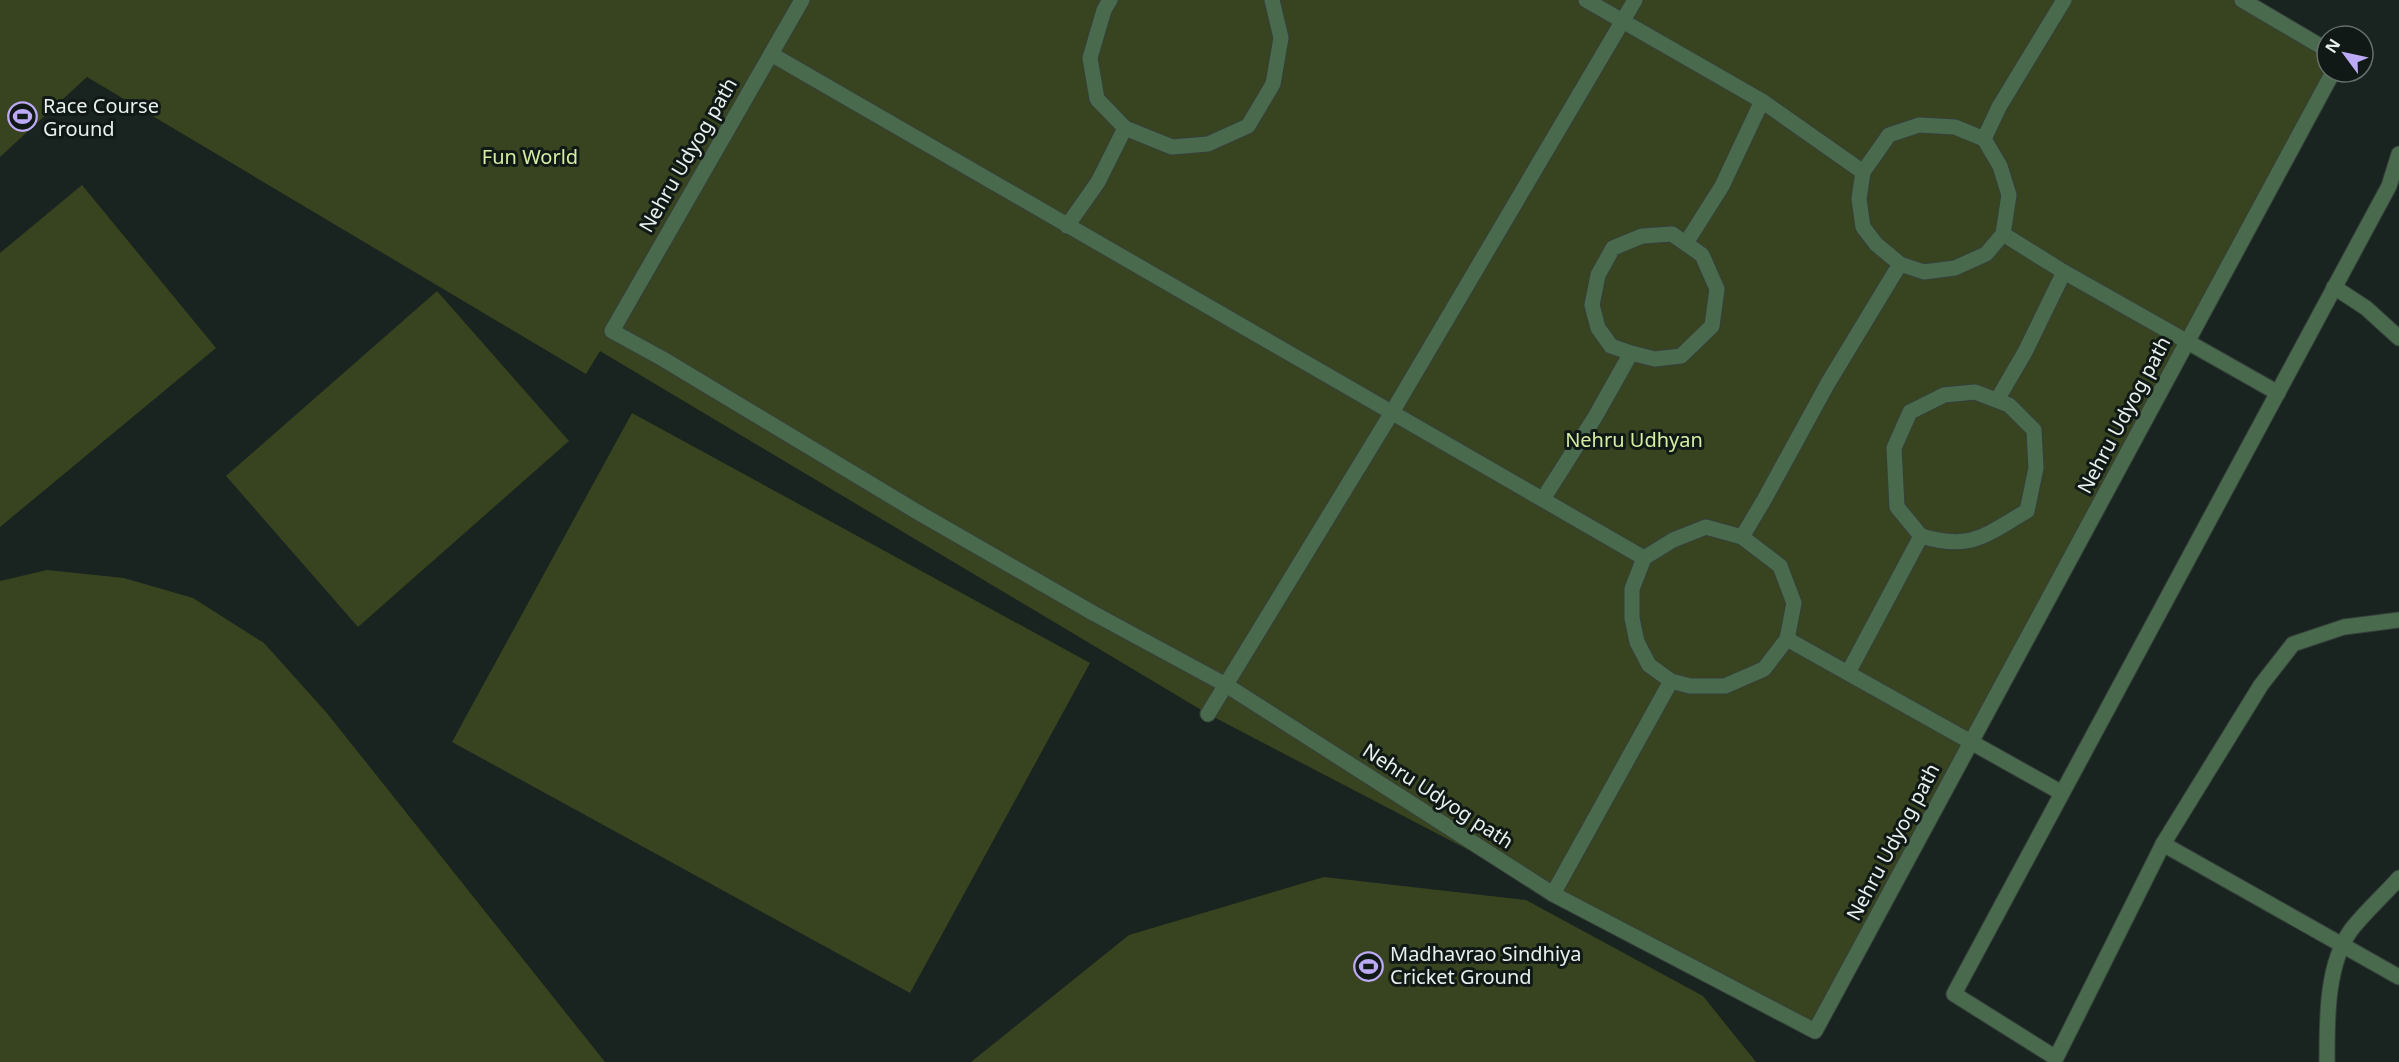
<svg xmlns="http://www.w3.org/2000/svg" width="2399" height="1062" font-family="'Noto Sans',sans-serif">
  <rect width="100%" height="100%" fill="#19231f"/>
  <g fill="#38431f">
    <path d="M0,0H2242L2327,50V72L1815,1031L1208,714L600,351L586,374L87,77L0,157Z"/>
    <path d="M82,185L216,348L0,527V253Z"/>
    <path d="M437,291L569,441L358,627L226,476Z"/>
    <path d="M632,413L1090,663L910,993L452,742Z"/>
    <path d="M47,570L124,578L193,598L264,643L326,712L605,1062H0V581Z"/>
    <path d="M1324,877L1526,900L1703,996L1756,1062H971L1129,935Z"/>
  </g>
  <g fill="none" stroke-linecap="round" stroke-linejoin="round">
    <defs>
      <g id="minor">
        <path d="M802,0L612,331L663,359L914,510L1093,613L1226,685L1553,894L1815,1031L2333,72"/>
        <path d="M1110,0L1104,10L1090,58L1097,99L1125,128L1172,147L1208,144L1248,126L1273,84L1281,38L1272,0"/>
        <path d="M1586,0L1762,101L1863,172"/>
        <path d="M2242,0L2327,50"/>
        <path d="M771,54L1644,558"/>
        <path d="M1984,139L1999,107L2064,0"/>
        <path d="M2399,154L2389,186L1954,994L2056,1058L2163,844L2261,685L2293,644L2344,627L2399,620"/>
        <path d="M1067,226L1098,182L1125,128"/>
        <path d="M2003,234L2064,272L2278,393"/>
        <path d="M1686,243L1722,186L1762,101"/>
        <path d="M2334,287L2366,308L2399,338"/>
        <path d="M1997,400L2025,352L2064,272"/>
        <path d="M1543,499L1595,417L1631,353L1611,346L1598,328L1592,305L1598,275L1613,248L1642,236L1672,234L1702,255L1717,289L1712,326L1681,356L1655,359L1631,353"/>
        <path d="M1742,537L1764,500L1828,383L1900,264L1876,244L1863,227L1859,199L1863,172L1889,135L1919,125L1955,127L1984,139L2000,166L2009,195L2003,234L1986,254L1955,268L1924,272L1900,264"/>
        <path d="M1787,639L2062,793"/>
        <path d="M1848,673L1921,536C1972,551 1985,535 2027,511L2036,468L2034,430L2009,405L1975,392L1944,395L1910,412L1894,448L1897,507L1921,536"/>
        <path d="M1208,714L1391,414L1635,0"/>
        <path d="M2163,844L2399,977"/>
        <path d="M1553,894L1671,681L1649,665L1637,642L1632,618V589L1644,558L1673,540L1706,527L1742,537L1780,566L1794,603L1787,639L1764,669L1725,686H1690L1671,681"/>
        <path d="M2327,1062C2327,1021 2326,965 2351,930C2365,912 2384,895 2399,878"/>
      </g>
    </defs>
    <use href="#minor" stroke="#36403c" stroke-width="17"/>
    <use href="#minor" stroke="#496a4d" stroke-width="15"/>
  </g>
  <defs>
    <symbol id="stadium-ring" viewBox="-11 -11 22 22"><circle r="9.5" fill="#101916" stroke="#bcaaf6" stroke-width="1.5"/><path d="M0-5a6.5 5 0 1 0 0 10a6.5 5 0 1 0 0-10ZM-3.5-1.8h7v3.6h-7Z" fill="#bcaaf6"/></symbol>
  </defs>
  <g fill-rule="evenodd">
    <use href="#stadium-ring" x="6" y="100" width="33" height="33"/>
    <use href="#stadium-ring" x="1352" y="950" width="33" height="33"/>
  </g>
  <g text-anchor="middle" stroke-width="6" stroke-linejoin="round" paint-order="stroke">
    <g font-size="20" fill="#e9f0ed" stroke="#101916" text-anchor="start">
      <text x="43" y="113">Race Course<tspan x="43" dy="23">Ground</tspan></text>
      <text x="1390" y="961">Madhavrao Sindhiya<tspan x="1390" dy="23">Cricket Ground</tspan></text>
    </g>
    <g font-size="20" fill="#e9f0ed" stroke="#101916">
      <text transform="translate(688 155) rotate(-60)" y="7">Nehru Udyog path</text>
      <text transform="translate(2124 415) rotate(-62)" y="7">Nehru Udyog path</text>
      <text transform="translate(1438 796) rotate(33)" y="7">Nehru Udyog path</text>
      <text transform="translate(1893 842) rotate(-62)" y="7">Nehru Udyog path</text>
    </g>
    <g font-size="20" fill="#d6eea2" stroke="#101916">
      <text x="530" y="164">Fun World</text>
      <text x="1634" y="447">Nehru Udhyan</text>
    </g>
  </g>
  <g transform="translate(2345 54) rotate(303)"><circle r="28" fill="#101916" stroke="#676f6c" stroke-width="1.5"/>
  <path d="M0-4.5L10 22L0 15L-10 22Z" fill="#bcaaf6"/>
  <text y="-9" font-size="16" font-weight="bold" text-anchor="middle" fill="#e9f0ed">N</text>
  </g>
</svg>
